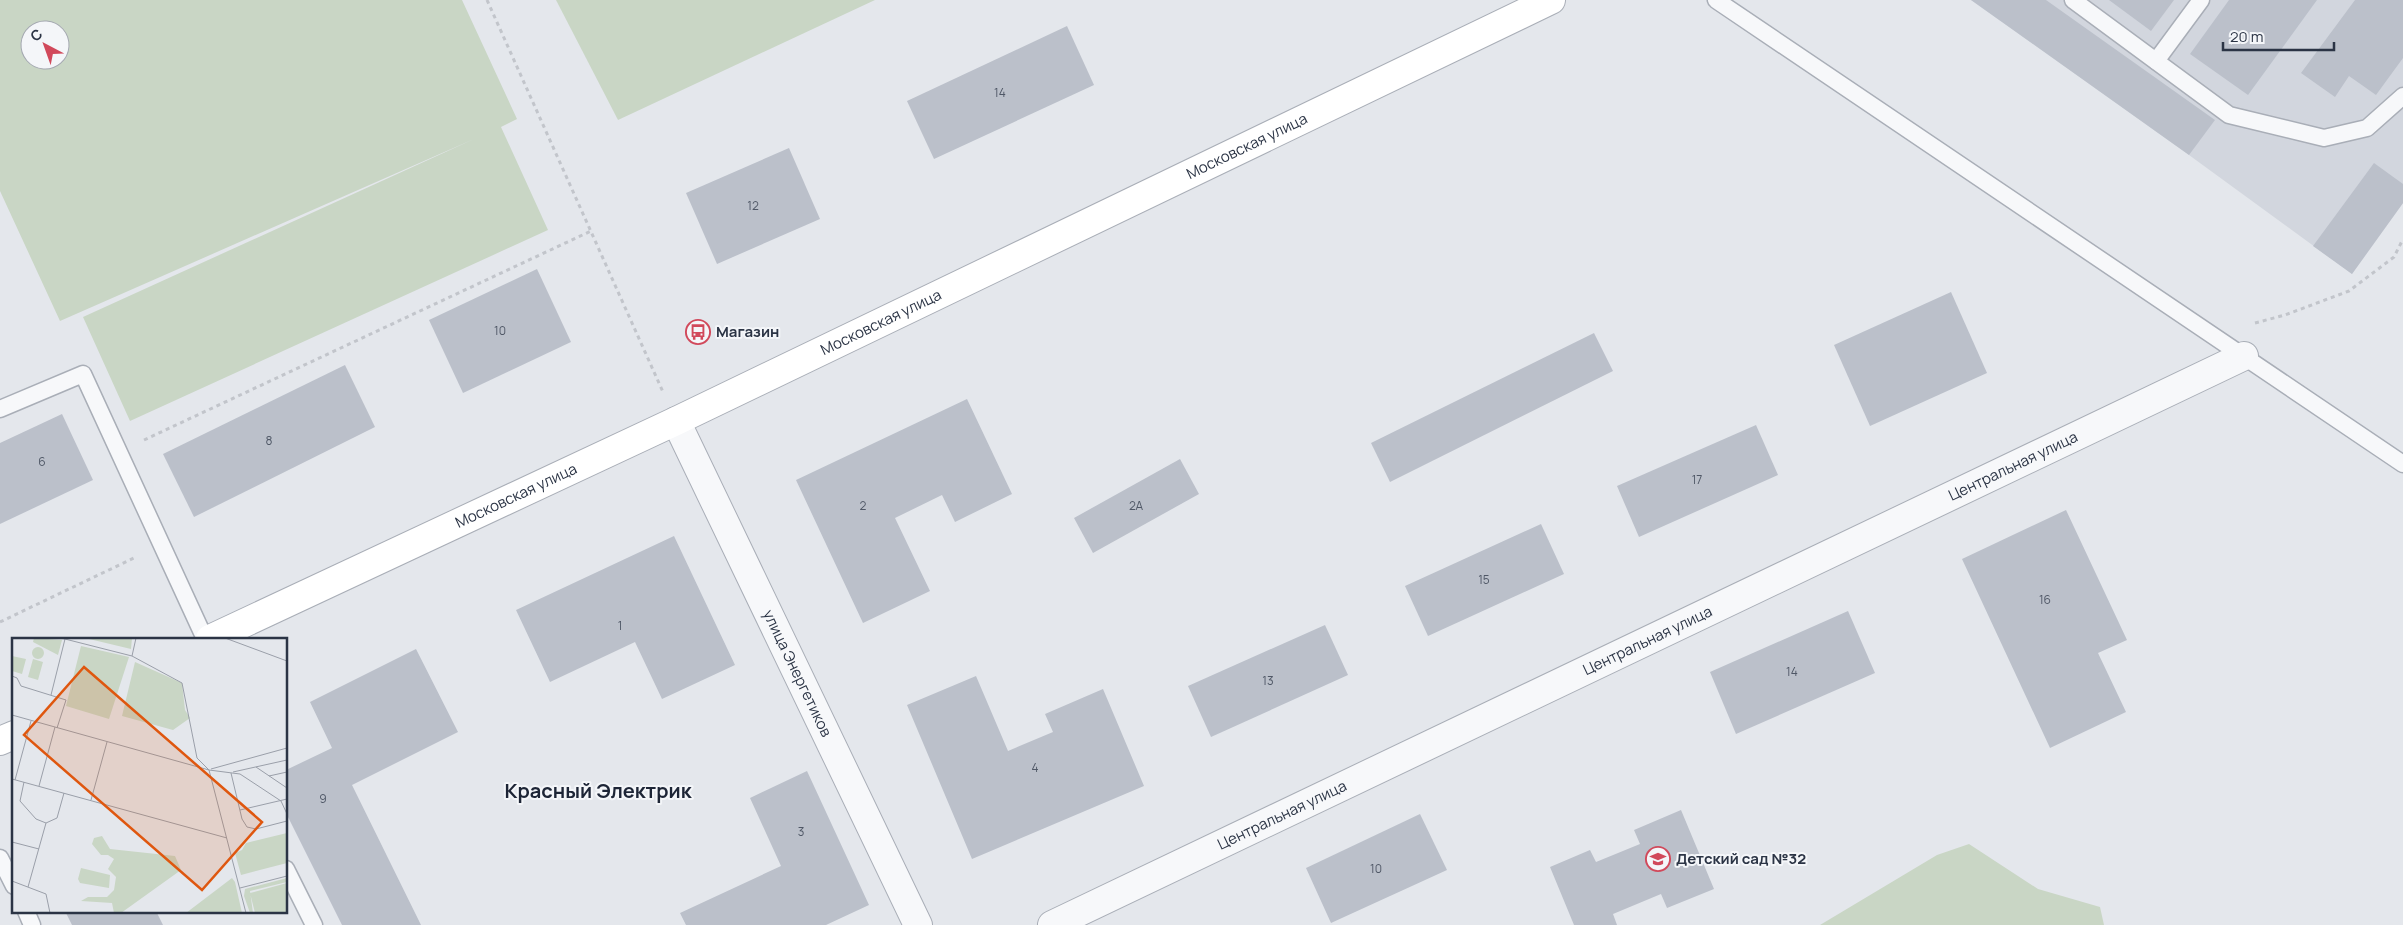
<svg xmlns="http://www.w3.org/2000/svg" width="2403" height="925" font-family="Manrope,sans-serif">
  <rect width="100%" height="100%" fill="#e4e7ec"/>
  <path fill="#d2d6de" d="M1971,0H2403V203L2352,274L2189,155Z"/>
  <g fill="#c9d6c5" fill-rule="evenodd">
    <path d="M0,0H462L517,119L501,127L548,230L130,421L83,317L474,139L60,321L0,191ZM30,30H60V60H30Z"/>
    <path d="M556,0H875L618,120Z"/>
    <path d="M1969,844L2038,889L2100,907L2104,925H1820L1937,855Z"/>
  </g>
  <g fill="#bbc0ca">
    <path d="M1971,0H2046L2215,120L2189,155Z"/>
    <path d="M2109,0H2174L2151,31Z"/>
    <path d="M2229,0H2317L2248,95L2190,54Z"/>
    <path d="M2355,0H2403V58L2376,95L2349,76L2335,97L2301,73Z"/>
    <path d="M1067,26L1094,85L934,159L907,101Z"/>
    <path d="M789,148L820,219L717,264L686,193Z"/>
    <path d="M2374,163L2403,184V203L2352,274L2313,246Z"/>
    <path d="M537,269L571,342L463,393L429,320Z"/>
    <path d="M1951,292L1987,373L1870,426L1834,345Z"/>
    <path d="M1594,333L1613,371L1390,482L1371,443Z"/>
    <path d="M345,365L375,427L194,517L163,454Z"/>
    <path d="M967,399L1012,494L955,522L942,495L895,518L930,591L863,623L796,480Z"/>
    <path d="M62,414L93,480L0,524V443Z"/>
    <path d="M1756,425L1778,475L1639,537L1617,486Z"/>
    <path d="M1180,459L1199,494L1093,553L1074,518Z"/>
    <path d="M2066,510L2127,640L2098,653L2126,712L2050,748L1962,559Z"/>
    <path d="M1541,524L1564,574L1428,636L1405,586Z"/>
    <path d="M674,536L735,665L662,699L635,642L550,682L516,610Z"/>
    <path d="M1848,611L1875,673L1736,734L1710,672Z"/>
    <path d="M1325,625L1348,675L1211,737L1188,686Z"/>
    <path d="M416,649L458,732L352,785L421,925H342L286,813V770L332,748L310,702Z"/>
    <path d="M976,676L1008,751L1053,732L1045,714L1103,689L1144,786L972,859L907,705Z"/>
    <path d="M807,771L869,905L826,925H686L680,913L781,866L750,798Z"/>
    <path d="M1681,810L1714,889L1667,908L1661,894L1613,914L1617,925H1574L1550,867L1590,850L1596,862L1640,844L1634,830Z"/>
    <path d="M1420,814L1447,870L1331,923L1306,868Z"/>
    <path d="M65,911H156L163,925H72Z"/>
  </g>
  <g fill="none" stroke-linecap="round" stroke-linejoin="round">
    <defs>
      <g id="lane">
        <path d="M1716,0L2403,464"/>
        <path d="M2073,0L2229,115L2324,138L2367,128L2403,96"/>
        <path d="M2156,61L2201,0"/>
        <path d="M0,409L83,374L205,639"/>
        <path d="M0,858L14,886"/>
        <path d="M286,869L314,925"/>
        <path d="M26,911L32,925"/>
      </g>
      <g id="street">
        <path id="s1" d="M676,421L918,925"/>
        <path id="s2" d="M1052,925L2244,356"/>
      </g>
      <g id="secondary">
        <path id="s3" d="M210,639L676,421L1551,0"/>
        <path d="M0,741L14,735"/>
      </g>
    </defs>
    <use href="#lane" stroke="#a9aeb7" stroke-width="19"/>
    <use href="#street" stroke="#a9aeb7" stroke-width="30"/>
    <use href="#secondary" stroke="#a9aeb7" stroke-width="30"/>
    <g stroke="#c2c5cb" stroke-width="3" stroke-dasharray="4 4" stroke-linecap="butt">
      <path d="M487,0L663,392"/>
      <path d="M2255,323L2285,315L2349,291L2394,257L2403,239"/>
      <path d="M144,440L591,231"/>
      <path d="M0,622L136,557"/>
    </g>
    <use href="#lane" stroke="#f7f8fa" stroke-width="16"/>
    <use href="#street" stroke="#f7f8fa" stroke-width="28"/>
    <use href="#secondary" stroke="#fff" stroke-width="28"/>
  </g>
  <defs>
    <symbol id="bus-ring" viewBox="-11 -11 22 22"><circle r="9.5" fill="#f4f6f9" stroke="#d1495b" stroke-width="1.5"/><path d="M-5-6H5V4H4V6H2V4H-2V6H-4V4H-5ZM-3.5-4V0h7V-4ZM-3.5 1.2v1.5H-2V1.2ZM2 1.2v1.5H3.5V1.2Z" fill="#d1495b"/></symbol>
    <symbol id="school-ring" viewBox="-11 -11 22 22"><circle r="9.5" fill="#f4f6f9" stroke="#d1495b" stroke-width="1.5"/><path d="M0-5L7-2L0 1L-7-2ZM-4 1L0 2.5L4 1V4Q0 6-4 4Z" fill="#d1495b"/></symbol>
  </defs>
  <g fill-rule="evenodd">
    <use href="#bus-ring" x="684" y="318" width="28" height="28"/>
    <use href="#school-ring" x="1644" y="845" width="28" height="28"/>
  </g>
  <g text-anchor="middle" stroke-width="4" stroke-linejoin="round" paint-order="stroke">
    <g font-size="12" fill="#4f5766">
      <text x="1000" y="97">14</text>
      <text x="753" y="210">12</text>
      <text x="500" y="335">10</text>
      <text x="269" y="445">8</text>
      <text x="42" y="466">6</text>
      <text x="1697" y="484">17</text>
      <text x="863" y="510">2</text>
      <text x="1136" y="510">2А</text>
      <text x="1484" y="584">15</text>
      <text x="2045" y="604">16</text>
      <text x="620" y="630">1</text>
      <text x="1792" y="676">14</text>
      <text x="1268" y="685">13</text>
      <text x="1035" y="772">4</text>
      <text x="323" y="803">9</text>
      <text x="801" y="836">3</text>
      <text x="1376" y="873">10</text>
    </g>
    <g font-size="15" fill="#2b3445" stroke="#f4f6f9">
      <text dy="5" stroke="none"><textPath href="#s3" startOffset="1148">Московская улица</textPath></text>
      <text dy="5" stroke="none"><textPath href="#s3" startOffset="742">Московская улица</textPath></text>
      <text dy="5" stroke="none"><textPath href="#s2" startOffset="1065">Центральная улица</textPath></text>
      <text dy="5" stroke="none"><textPath href="#s3" startOffset="338">Московская улица</textPath></text>
      <text dy="5" stroke="none"><textPath href="#s2" startOffset="660">Центральная улица</textPath></text>
      <text dy="5" stroke="none"><textPath href="#s1" startOffset="280">улица Энергетиков</textPath></text>
      <text dy="5" stroke="none"><textPath href="#s2" startOffset="255">Центральная улица</textPath></text>
    </g>
    <g font-size="15" font-weight="bold" fill="#2b3445" stroke="#f4f6f9" text-anchor="start">
      <text x="716" y="337">Магазин</text>
      <text x="1676" y="864">Детский сад №32</text>
    </g>
    <g font-size="20" font-weight="bold" fill="#1d2536" stroke="#f4f6f9">
      <text x="598" y="798">Красный Электрик</text>
    </g>
  </g>
  <g transform="translate(12 638)">
    <rect width="275" height="275" fill="#e4e7ec"/>
    <path d="M22,0L50,2L46,17L21,4ZM73,0H120L119,11ZM69,8L117,19L97,81L54,68ZM20 15a6 6 0 1 1 12 0a6 6 0 1 1-12 0ZM0,18L14,21L10,36L0,33ZM21,21L31,24L26,42L16,39ZM123,24L170,45L173,72L178,80L161,92L110,78ZM275,195V225L229,237L223,215L230,212L234,205ZM90,198L98,211L163,218L169,232L109,275H102L100,265L69,263L76,259H95L102,252L104,239L96,231L102,221L96,217H89L80,206L82,200ZM69,230L98,237L97,250L68,245L66,241ZM220,240L223,244L230,275H174ZM275,240V244L238,253L241,275H238L232,258L233,251ZM275,245V275H243L238,255Z" fill="#c9d6c5"/>
    <path fill="none" stroke="#9a9fa9" stroke-width="1" d="M49,0L120,18L170,45L185,120L197,132L234,275M213,0L275,23M120,18L124,0M0,38L5,40L9,48L54,62L45,90M39,57L53,1M0,77L197,132L228,136L269,163L275,176M244,129L275,150M199,131L275,110M221,134L275,122M219,135L230,181L235,189L244,191L275,183M257,138L275,134M0,141L215,200M3,142L19,83M12,144L8,163L24,181L34,185M27,148L43,89M79,162L95,104M228,172L275,161M0,204L27,211M0,243L34,256L38,275M16,249L34,185L45,180L52,155M228,250L275,238"/>
    <path fill="#df570f" fill-opacity="0.15" stroke="#df570f" stroke-width="2.5" d="M72,29L250,184L190,252L12,97Z"/>
    <rect width="275" height="275" fill="none" stroke="#2b3445" stroke-width="2.5"/>
  </g>
  <g transform="translate(45 45) rotate(319)"><circle r="24" fill="#f4f6f9" stroke="#a4a8b1"/>
  <path d="M0-4L9 19L0 12L-9 19Z" fill="#d1495b"/>
  <text y="-8" font-size="14" font-weight="bold" text-anchor="middle" fill="#2b3445">С</text>
  </g>
  <path d="M2223 42v8h111v-8" fill="none" stroke="#2b3445" stroke-width="2.5"/>
  <text x="2230" y="42" font-size="15" fill="#2b3445" stroke="#f4f6f9" stroke-width="4" paint-order="stroke">20 m</text>
</svg>
